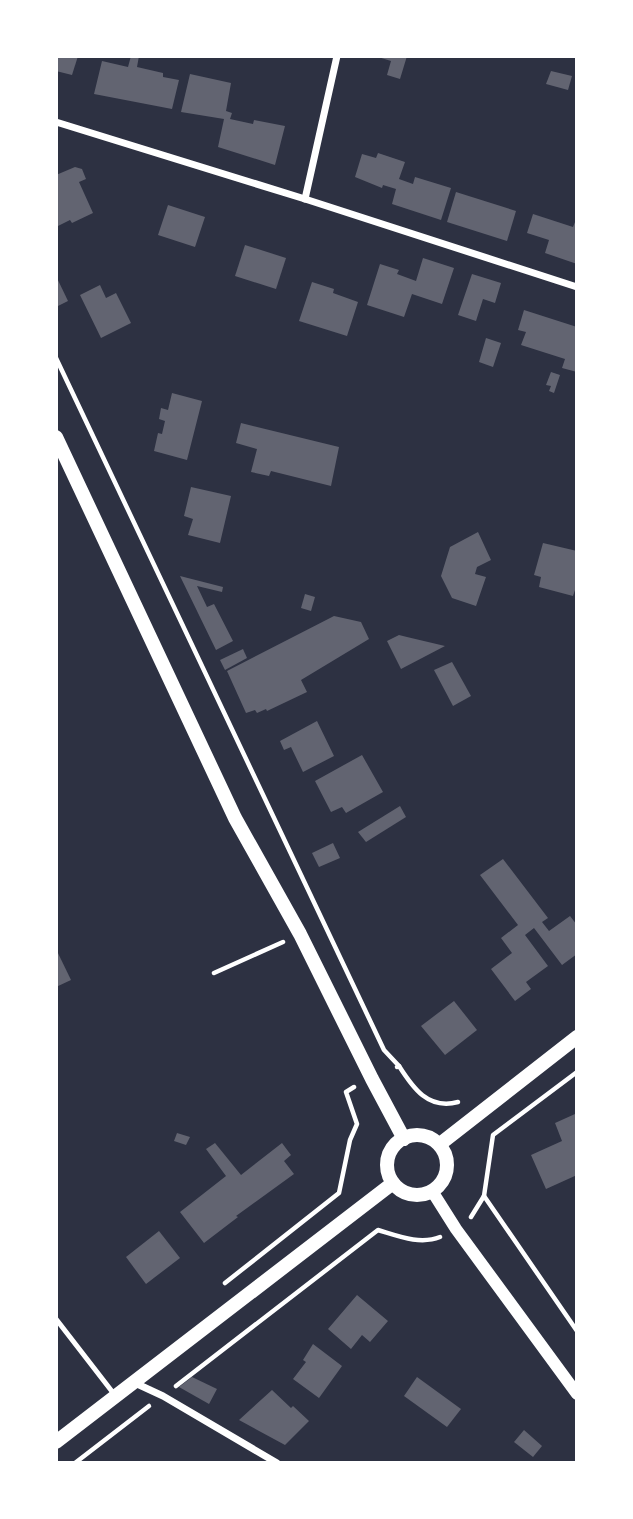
<svg xmlns="http://www.w3.org/2000/svg" width="633" height="1519" font-family="'IBM Plex Serif',serif">
  <rect width="100%" height="100%" fill="#2d3142"/>
  <g fill="#626471">
    <path d="M56,56H78L72,75L56,71Z"/>
    <path d="M131,56H139L137,67L163,73V77L179,80L172,109L94,94L102,61L128,67Z"/>
    <path d="M375,56H407L400,79L387,75L391,61Z"/>
    <path d="M551,71L572,76L568,90L546,84Z"/>
    <path d="M190,74L231,83L226,111L232,113L230,119L253,124L254,120L285,126L275,165L218,147L224,119L181,112Z"/>
    <path d="M378,153L405,162L399,179L413,184L415,177L451,188L441,220L392,204L396,189L383,185L382,188L355,177L362,154L376,158Z"/>
    <path d="M75,167L82,169L86,179L79,182L93,213L72,223L70,220L56,227V175Z"/>
    <path d="M456,192L516,211L507,241L447,222Z"/>
    <path d="M168,205L205,217L195,247L158,235Z"/>
    <path d="M533,214L573,227L577,217V264L545,253L549,240L527,233Z"/>
    <path d="M245,245L286,258L276,289L235,276Z"/>
    <path d="M423,258L454,268L442,304L412,294L404,317L367,305L380,264L399,270L397,274L416,281Z"/>
    <path d="M472,274L501,283L495,303L483,299L476,321L458,315Z"/>
    <path d="M56,276L68,301L56,307Z"/>
    <path d="M312,282L334,289L333,293L358,302L347,336L299,321Z"/>
    <path d="M100,285L106,298L116,293L131,323L101,338L80,295Z"/>
    <path d="M524,310L577,327V372L562,368L565,359L521,345L526,332L518,330Z"/>
    <path d="M486,338L501,343L493,367L479,362Z"/>
    <path d="M551,372L560,375L554,393L549,391L551,386L546,385Z"/>
    <path d="M172,393L202,401L187,460L154,451L158,433L162,434L165,421L159,419L161,408L168,410Z"/>
    <path d="M241,423L339,447L331,486L271,471L269,476L251,472L257,449L236,443Z"/>
    <path d="M191,487L231,496L220,543L188,535L193,519L184,516Z"/>
    <path d="M478,532L491,560L477,567L475,574L486,577L476,606L452,598L441,576L450,547Z"/>
    <path d="M543,543L577,551V584L573,596L539,587L541,577L534,575Z"/>
    <path d="M180,576L223,587L222,592L197,586L207,607L214,604L233,641L216,650Z"/>
    <path d="M305,594L315,597L311,611L301,608Z"/>
    <path d="M334,616L361,622L369,639L301,680L307,692L267,711L266,709L257,713L255,710L246,713L227,671Z"/>
    <path d="M399,635L407,637L445,646L401,669L387,641Z"/>
    <path d="M243,649L247,658L225,670L220,660Z"/>
    <path d="M452,662L471,696L453,706L434,670Z"/>
    <path d="M317,721L334,756L303,772L291,747L284,750L280,741Z"/>
    <path d="M362,755L383,792L346,813L342,807L331,812L315,781Z"/>
    <path d="M400,806L406,817L366,842L358,832Z"/>
    <path d="M333,843L340,858L319,867L312,853Z"/>
    <path d="M503,859L548,918L542,922L549,931L570,916L577,925V954L562,965L534,928L525,935L548,966L526,982L531,989L515,1001L491,969L512,953L501,938L518,925L480,875Z"/>
    <path d="M56,949L71,980L56,987Z"/>
    <path d="M454,1001L477,1030L445,1055L421,1026Z"/>
    <path d="M575,1114L577,1175L546,1189L531,1155L562,1141L555,1123Z"/>
    <path d="M177,1133L190,1137L186,1145L174,1141Z"/>
    <path d="M215,1143L241,1175L282,1143L291,1155L284,1161L294,1174L236,1216L238,1217L204,1243L180,1212L226,1176L206,1149Z"/>
    <path d="M159,1231L180,1258L146,1284L126,1257Z"/>
    <path d="M357,1295L388,1321L370,1342L362,1335L351,1349L328,1329Z"/>
    <path d="M313,1344L342,1366L319,1398L293,1379L306,1362L303,1360Z"/>
    <path d="M192,1377L217,1389L209,1404L179,1387Z"/>
    <path d="M417,1377L461,1409L447,1427L404,1396Z"/>
    <path d="M272,1390L291,1408L293,1406L309,1421L285,1445L239,1420Z"/>
    <path d="M524,1430L542,1446L533,1457L514,1442Z"/>
  </g>
  <g fill="none" stroke-linecap="round" stroke-linejoin="round">
    <g stroke="#fff" stroke-width="4.5">
      <path d="M56,358L384,1050L399,1066"/>
      <path d="M214,973L283,942"/>
      <path d="M397,1067L399,1066C413,1088 428,1110 458,1102"/>
      <path d="M484,1196L577,1331"/>
      <path d="M471,1217L484,1196L493,1135L577,1072"/>
      <path d="M225,1283L339,1193L350,1140L357,1124L346,1092L354,1087"/>
      <path d="M176,1386L378,1230C398,1236 420,1245 440,1237"/>
      <path d="M75,1463L149,1406"/>
    </g>
    <path stroke="#fff" stroke-width="5" d="M56,1319L114,1394"/>
    <g stroke="#fff" stroke-width="7">
      <path d="M56,122L305,199L577,287"/>
      <path d="M305,199L337,56"/>
      <path d="M135,1383L163,1396L277,1463"/>
    </g>
    <path stroke="#fff" stroke-width="12" d="M432,1191L456,1229L577,1394"/>
    <g stroke="#fff" stroke-width="14">
      <path d="M56,437L235,818L300,934L372,1079L404,1139"/>
      <circle cx="417" cy="1165" r="30"/>
      <path d="M440,1144L577,1037"/>
      <path d="M56,1442L393,1183"/>
    </g>
  </g>
  <rect width="633" height="1519" fill="none" stroke="#ffffff" stroke-width="116"/>
</svg>
